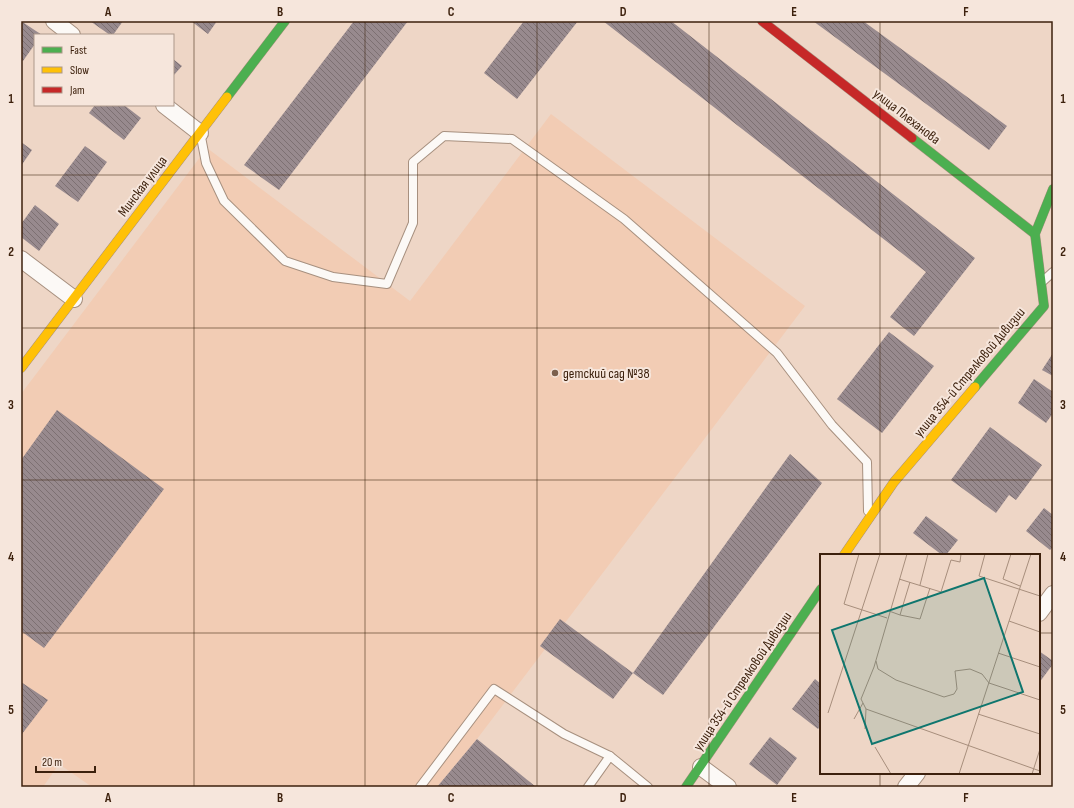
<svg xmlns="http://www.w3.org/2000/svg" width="1074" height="808" font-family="'Sofia Sans Condensed',sans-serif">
  <defs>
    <pattern id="building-back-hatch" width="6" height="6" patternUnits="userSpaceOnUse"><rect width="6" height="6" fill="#988a8e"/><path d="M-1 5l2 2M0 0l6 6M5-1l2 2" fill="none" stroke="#7d7072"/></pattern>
  </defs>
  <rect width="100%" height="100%" fill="#eed6c6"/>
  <path fill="#f2ccb4" d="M551,114L805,306L477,739L437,787H92L59,764L43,787H21V394L207,148L410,301Z"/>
  <g fill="url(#building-back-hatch)">
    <path d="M21,21L42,35H35V44L23,61L21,60Z"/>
    <path d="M90,21H123L113,35H110Z"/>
    <path d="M191,21H217L208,34Z"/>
    <path d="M354,21H408L279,190L244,165Z"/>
    <path d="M524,21H578L517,99L484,73Z"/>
    <path d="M603,21H671L975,258L914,336L890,317L926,272Z"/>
    <path d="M813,21H863L1007,126L989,150Z"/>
    <path d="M173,59L182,66L173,76Z"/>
    <path d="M95,105H124L141,118L124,140L89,113Z"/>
    <path d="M21,142L32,150L21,166Z"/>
    <path d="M85,146L107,162L78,202L55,186Z"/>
    <path d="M35,205L59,224L39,251L21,237V224Z"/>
    <path d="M889,332L934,366L882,433L837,399Z"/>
    <path d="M1053,353V376L1042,370Z"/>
    <path d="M1034,379L1053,392V413L1046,423L1018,403Z"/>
    <path d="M57,410L164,489L44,648L21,631V460Z"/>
    <path d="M990,427L1042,465L1016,500L1009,495L996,513L951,480Z"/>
    <path d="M790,454L822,483L663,695L633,673Z"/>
    <path d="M1044,508L1053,515V547L1050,550L1026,531Z"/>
    <path d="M926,516L958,540L946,555H942L913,533Z"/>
    <path d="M560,619L633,673L613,699L540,646Z"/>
    <path d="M1039,651L1053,661V664L1039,683Z"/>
    <path d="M815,679L821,684V725L818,729L792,709Z"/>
    <path d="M21,682L48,700L22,734L21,733Z"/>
    <path d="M770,737L797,758L777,785L749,764Z"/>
    <path d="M477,739L536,787H437Z"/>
  </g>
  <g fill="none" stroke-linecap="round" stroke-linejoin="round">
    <defs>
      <g id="lane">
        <path d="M201,137L206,163L224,201L285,261L333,277L387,284L413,223V162L444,136L512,139L624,219L777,353L832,425L867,462L868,511"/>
        <path d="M1043,281L1053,272"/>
        <path d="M420,787L494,689L564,734L610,756"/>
        <path d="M588,787L610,756L648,787"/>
      </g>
      <g id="street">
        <path d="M54,21L72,35"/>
        <path d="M164,105L200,133"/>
        <path d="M21,259L74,299"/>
        <path d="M1039,613L1053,594"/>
        <path d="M701,767L728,787"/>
        <path d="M906,787L917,773"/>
      </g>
      <g id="fast">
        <path d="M227,97L285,21"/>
        <path d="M912,138L1035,234"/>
        <path d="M975,387L1044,306L1035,234L1053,189"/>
        <path d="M686,787L821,589"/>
      </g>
      <g id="slow">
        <path d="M21,368L227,97"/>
        <path d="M844,555L894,482L975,387"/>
      </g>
      <path id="jam" d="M762,21L912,138"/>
    </defs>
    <use href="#lane" stroke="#a7907f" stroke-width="10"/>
    <use href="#street" stroke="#a7907f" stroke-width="18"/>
    <use href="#fast" stroke="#a7907f" stroke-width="10"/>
    <use href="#slow" stroke="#a7907f" stroke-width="10"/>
    <use href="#jam" stroke="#a7907f" stroke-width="10"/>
    <use href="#lane" stroke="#fcf9f6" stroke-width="8"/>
    <use href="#street" stroke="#fcf9f6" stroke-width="16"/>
    <use href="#fast" stroke="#4caf50" stroke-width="9"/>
    <use href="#slow" stroke="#ffc107" stroke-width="9"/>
    <use href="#jam" stroke="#c62828" stroke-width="9"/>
  </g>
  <path fill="none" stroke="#3d210d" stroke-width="1" stroke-opacity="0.55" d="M194,21V787M365,21V787M537,21V787M709,21V787M880,21V555M21,175H1053M21,328H1053M21,480H1053M21,633H821M1039,633H1053M880,773V787"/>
  <circle fill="#7b604e" stroke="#f6e6dc" stroke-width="1.5" cx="555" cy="373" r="4"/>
  <g text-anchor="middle" stroke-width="4" stroke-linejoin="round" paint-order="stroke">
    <g font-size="14" fill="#3d210d" stroke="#f6e6dc">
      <text transform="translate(907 116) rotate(38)" y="5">улица Плеханова</text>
      <text transform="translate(142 186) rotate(-53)" y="5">Минская улица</text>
      <text transform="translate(969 372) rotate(-50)" y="5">улица 354-й Стрелковой Дивизии</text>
      <text transform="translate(742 681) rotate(-56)" y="5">улица 354-й Стрелковой Дивизии</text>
    </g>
    <g font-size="14" fill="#3d210d" stroke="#f6e6dc" text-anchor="start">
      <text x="563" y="378">детский сад №38</text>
    </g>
  </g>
  <g transform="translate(820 554)">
    <rect width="220" height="220" fill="#eed6c6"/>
    <path fill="none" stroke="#a78e7c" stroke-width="1" d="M39,0L24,50L67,64M165,0L159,22L220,42M191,0L183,25L200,32M79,25L121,38L131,6L140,8L141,0M100,31L108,0M69,57L80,61L90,28M80,61L100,65L110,34M189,67L220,78M178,99L220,113M56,107L58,115L76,126L124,143L134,140L137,135L135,117L150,115L162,120L169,129L220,146M46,155L220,217M8,159L60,0M158,160L220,180M34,165L43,149M45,175L46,155L41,145L54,113L87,0M55,193L71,220M139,220L211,0M212,220L220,195"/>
    <path fill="#0f766e" fill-opacity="0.15" stroke="#0f766e" stroke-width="2" d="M164,24L203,138L52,190L12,76Z"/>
    <rect width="220" height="220" fill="none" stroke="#3d210d" stroke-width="2"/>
  </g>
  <rect width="1074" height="808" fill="none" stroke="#f6e6dc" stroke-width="44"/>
  <rect x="34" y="34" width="140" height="72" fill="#f6e6dc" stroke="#ac9789"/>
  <rect x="42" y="47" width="20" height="6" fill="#4caf50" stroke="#ac9789"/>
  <text x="70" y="54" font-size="12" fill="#3d210d">Fast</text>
  <rect x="42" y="67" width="20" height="6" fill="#ffc107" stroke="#ac9789"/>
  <text x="70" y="74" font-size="12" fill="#3d210d">Slow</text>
  <rect x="42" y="87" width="20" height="6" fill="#c62828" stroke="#ac9789"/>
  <text x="70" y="94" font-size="12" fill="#3d210d">Jam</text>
  <path d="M36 766v6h59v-6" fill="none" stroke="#3d210d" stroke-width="2"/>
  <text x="42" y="766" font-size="12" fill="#3d210d" stroke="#f6e6dc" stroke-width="3" paint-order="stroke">20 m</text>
  <rect x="22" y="22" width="1030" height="764" fill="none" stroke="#3d210d" stroke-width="1.5"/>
  <g font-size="13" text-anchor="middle" font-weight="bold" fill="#3d210d">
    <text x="108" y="16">A</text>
    <text x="280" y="16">B</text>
    <text x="451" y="16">C</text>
    <text x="623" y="16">D</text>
    <text x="794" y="16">E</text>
    <text x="966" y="16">F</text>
    <text x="11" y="103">1</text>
    <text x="1063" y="103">1</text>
    <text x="11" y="256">2</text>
    <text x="1063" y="256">2</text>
    <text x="11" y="409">3</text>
    <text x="1063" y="409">3</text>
    <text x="11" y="561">4</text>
    <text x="1063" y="561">4</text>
    <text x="11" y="714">5</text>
    <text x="1063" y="714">5</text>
    <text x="108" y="802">A</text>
    <text x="280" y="802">B</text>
    <text x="451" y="802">C</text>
    <text x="623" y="802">D</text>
    <text x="794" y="802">E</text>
    <text x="966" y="802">F</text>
  </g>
</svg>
